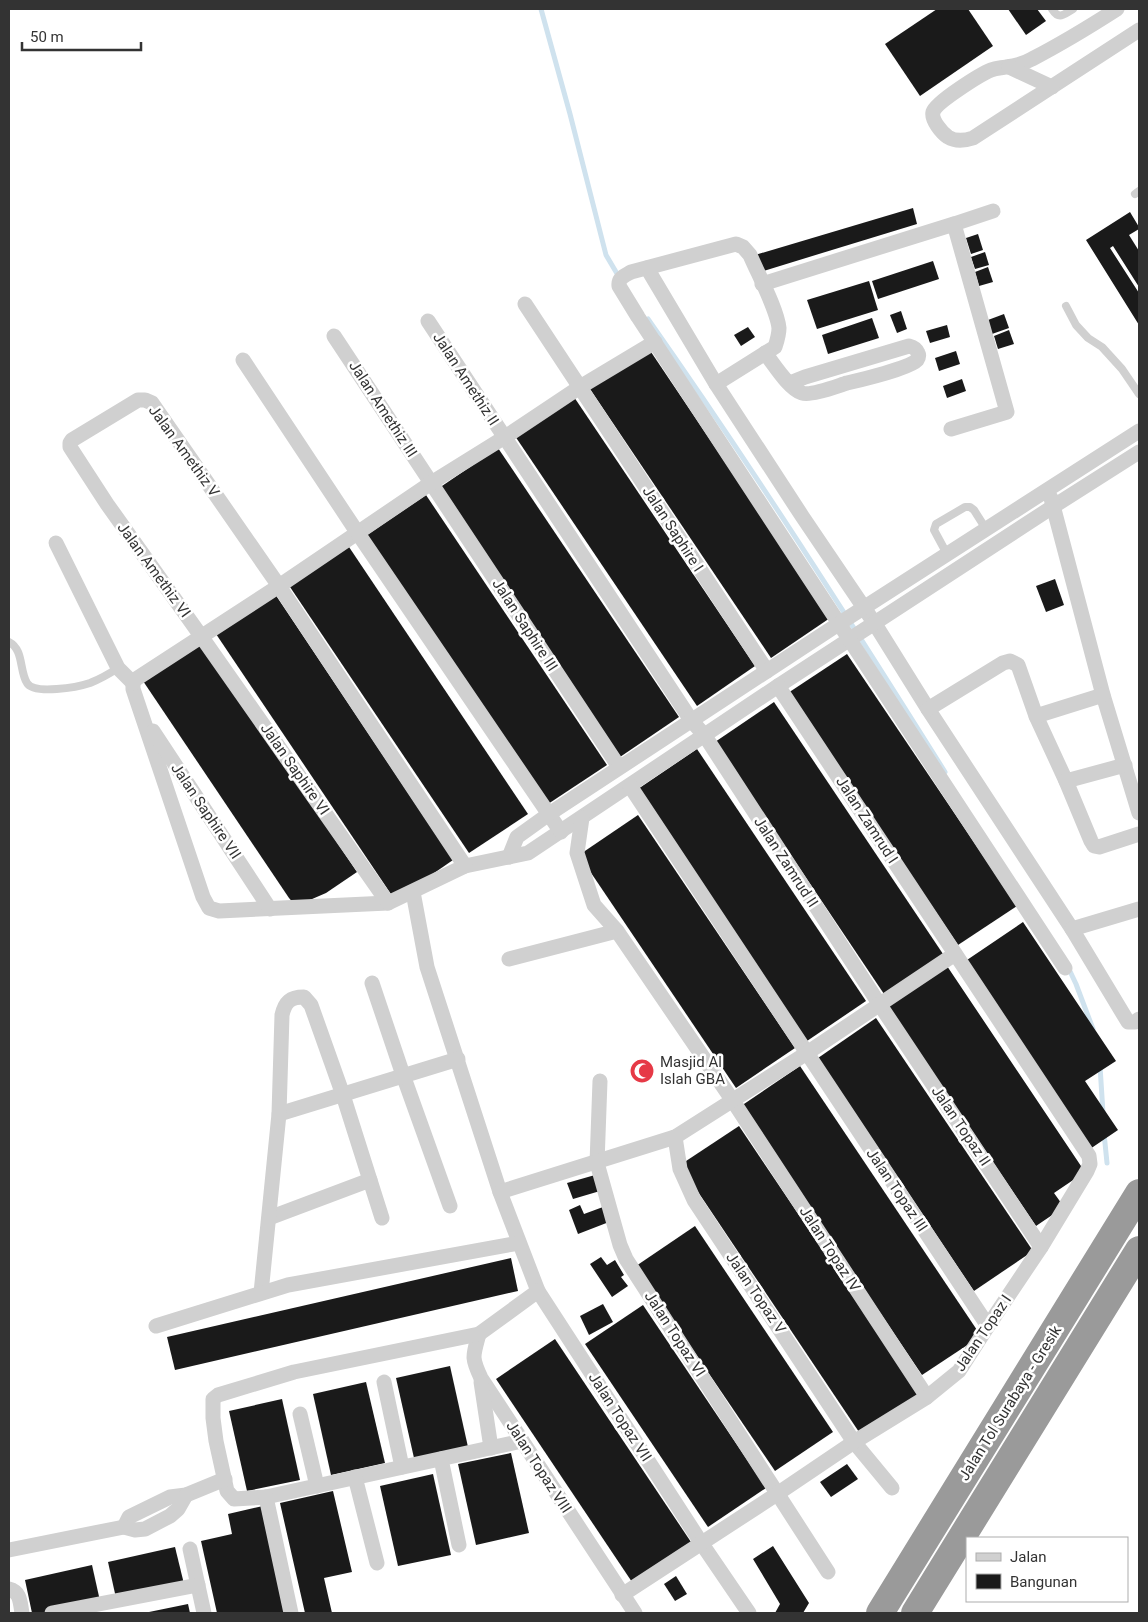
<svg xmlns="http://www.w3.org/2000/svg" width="1148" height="1622" font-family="Roboto,sans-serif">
  <rect width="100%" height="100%" fill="#fff"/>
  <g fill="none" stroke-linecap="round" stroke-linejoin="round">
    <g stroke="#cfe2ee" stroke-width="5">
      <path d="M541,9L570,114L606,255L619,277"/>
      <path d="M648,319C752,467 849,619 945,772"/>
      <path d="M1068,967L1076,984L1093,1029"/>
      <path d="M1100,1066L1103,1113"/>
      <path d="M1104,1133L1107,1163"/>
    </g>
  </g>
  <g fill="#1a1a1a">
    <path d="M937,9H968L993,46L920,96L885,44Z"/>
    <path d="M1008,9H1037L1046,21L1026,35Z"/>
    <path d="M913,208L917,224L760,272L755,255Z"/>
    <path d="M1130,212L1139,227V229L1129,235L1139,251V287L1113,246L1110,248L1139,293V325L1086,240Z"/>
    <path d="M978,234L983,250L971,254L966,238Z"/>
    <path d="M985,252L989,265L975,269L971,257Z"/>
    <path d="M933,261L939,279L878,299L872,281Z"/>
    <path d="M988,267L993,282L979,286L975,272Z"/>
    <path d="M869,281L878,310L817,329L807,300Z"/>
    <path d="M901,311L907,329L897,333L890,315Z"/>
    <path d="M1004,314L1009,328L992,334L988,320Z"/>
    <path d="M872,318L879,338L828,354L822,335Z"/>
    <path d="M947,325L950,337L930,343L926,331Z"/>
    <path d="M748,327L755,337L741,346L734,335Z"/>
    <path d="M1009,330L1014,344L998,349L994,336Z"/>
    <path d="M649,349L830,618L771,658L590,389Z"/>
    <path d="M956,351L960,364L939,371L935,358Z"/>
    <path d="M962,379L966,391L947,398L943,386Z"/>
    <path d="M574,397L755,666L697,706L515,436Z"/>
    <path d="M498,448L679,717L620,757L439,488Z"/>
    <path d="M426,495L607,765L548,804L367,535Z"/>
    <path d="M347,544L528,814L469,853L288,584Z"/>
    <path d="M1055,579L1064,605L1046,612L1036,586Z"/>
    <path d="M273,591L453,860L395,900L214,631Z"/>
    <path d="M200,639L357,872L326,893L296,906L289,898L141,678Z"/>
    <path d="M847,654L1017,906L958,945L788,693Z"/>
    <path d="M774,702L943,954L884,994L715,742Z"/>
    <path d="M697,749L866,1001L807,1041L638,789Z"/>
    <path d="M638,815L795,1048L736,1088L579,855Z"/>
    <path d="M1023,922L1116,1061L1085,1081L1118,1130L1090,1149L964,962Z"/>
    <path d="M947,966L1085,1172L1054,1193L1064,1207L1036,1226L888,1006Z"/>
    <path d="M876,1018L1033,1251L974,1291L818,1058Z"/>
    <path d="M800,1066L981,1336L922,1375L741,1106Z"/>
    <path d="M739,1126L920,1395L861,1435L680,1165Z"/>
    <path d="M595,1175L600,1191L573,1199L567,1183Z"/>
    <path d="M580,1205L584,1214L603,1207L609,1222L578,1234L569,1210Z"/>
    <path d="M695,1226L833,1432L775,1471L636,1266Z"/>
    <path d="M601,1257L607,1265L615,1260L624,1275L621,1277L628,1286L612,1297L590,1264Z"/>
    <path d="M511,1258L518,1291L175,1370L167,1337Z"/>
    <path d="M603,1304L613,1322L589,1335L580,1316Z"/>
    <path d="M643,1305L766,1488L708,1527L585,1344Z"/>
    <path d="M555,1339L693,1545L634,1585L496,1379Z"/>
    <path d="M450,1366L468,1447L414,1458L396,1378Z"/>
    <path d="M366,1382L385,1463L331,1475L313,1394Z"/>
    <path d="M282,1399L300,1480L247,1491L229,1411Z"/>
    <path d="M511,1453L529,1533L476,1545L458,1464Z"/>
    <path d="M847,1464L858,1479L831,1497L820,1482Z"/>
    <path d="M433,1474L451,1555L398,1566L380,1486Z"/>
    <path d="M333,1491L352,1572L324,1578L332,1613H305L280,1503Z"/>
    <path d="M263,1506L288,1613H217L201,1541L232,1534L228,1514Z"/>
    <path d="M773,1546L809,1603L803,1613H775L780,1604L753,1559Z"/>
    <path d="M175,1547L184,1584L116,1598L108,1562Z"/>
    <path d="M92,1565L100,1601L46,1613H32L25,1580Z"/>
    <path d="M676,1576L687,1594L675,1601L664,1584Z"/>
    <path d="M188,1604L190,1613H149V1612Z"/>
  </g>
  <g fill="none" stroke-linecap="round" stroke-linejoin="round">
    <g stroke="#d0d0d0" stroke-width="8">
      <path d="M1052,9C1059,20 1063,15 1073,9"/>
      <path d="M1135,194L1139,191"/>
      <path d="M1066,306L1076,325L1088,338L1102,347L1122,369L1139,394"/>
      <path d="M947,554L934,530L936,524L965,507H970L974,510L986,529"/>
      <path d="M9,642C24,650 19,670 27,683C34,695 78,687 90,683C100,679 109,674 118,668"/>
    </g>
    <g stroke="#d0d0d0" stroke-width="15">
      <path d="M1117,9C1089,27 1061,44 1032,59C1025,63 1015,66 1006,67C1001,68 996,68 991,70C981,74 936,102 933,112C931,120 942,133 948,137C956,142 964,141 973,138L1139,30"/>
      <path d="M1009,67L1052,87"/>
      <path d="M954,224L993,211"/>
      <path d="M647,268L716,384L802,516L875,624L928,709L1072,929L1128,1022H1135L1139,1019"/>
      <path d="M762,284L954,224L1007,412L951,429"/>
      <path d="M525,304L767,671"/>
      <path d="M428,321L691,720L705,736L880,1005L1041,1247"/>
      <path d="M334,336L619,767"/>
      <path d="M655,342L580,387L505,437L431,483L279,586L136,679L133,683V689L203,897L209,908L219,911L388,903L465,866L528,853L778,686L1054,506L1139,452"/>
      <path d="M765,353C774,364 788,388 802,393C811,396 837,386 847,383C860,380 910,368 917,360C919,357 919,355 918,353C916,348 913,347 909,346L805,377L790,383"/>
      <path d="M243,360L357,532L561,832"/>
      <path d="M716,384L775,347C777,341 779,335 779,328C777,309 758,274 750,255L743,247L736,244L631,272C624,276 618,278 619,286L638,317L1065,968"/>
      <path d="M1051,498L1103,695L1139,813"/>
      <path d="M56,543L118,668L133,683"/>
      <path d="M928,709L1003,663L1010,661L1018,665L1036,716L1066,781L1091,841L1094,846L1099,847L1139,834"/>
      <path d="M1036,716L1103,695"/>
      <path d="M153,731L270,909"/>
      <path d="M1066,781L1125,765"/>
      <path d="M630,786L988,1326"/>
      <path d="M582,818L577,853L594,905L617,931L733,1101L927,1397"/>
      <path d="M509,857L517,837L549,814L840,623L1139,431"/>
      <path d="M413,892L427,967L500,1192L538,1291L702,1544L749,1613"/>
      <path d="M388,903L201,636L107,504L70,447V443L72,440L138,400H145L152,403L279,586L465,866"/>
      <path d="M1072,929L1139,909"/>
      <path d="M509,959L617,931"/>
      <path d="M372,983L403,1075L450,1206"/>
      <path d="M600,1081L597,1163L620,1245L626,1259L828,1572"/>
      <path d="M279,1114L458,1059"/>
      <path d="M675,1137L680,1169L694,1200L854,1442L892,1488"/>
      <path d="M500,1192L675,1137L807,1053L955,954"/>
      <path d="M269,1218L370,1180"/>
      <path d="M261,1293L279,1114L282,1015C285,1002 290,997 304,997L311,1005L343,1095L382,1218"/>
      <path d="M156,1326L288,1285L519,1243"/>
      <path d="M479,1334C473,1356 471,1357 481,1378L635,1613"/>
      <path d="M384,1382L402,1467"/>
      <path d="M481,1382L491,1448"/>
      <path d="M300,1414L317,1486"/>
      <path d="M522,1441L266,1497L234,1499L227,1491L216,1441L213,1418V1399L218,1395L294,1372L479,1334L538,1291"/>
      <path d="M441,1459L459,1545"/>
      <path d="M355,1477L377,1563"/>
      <path d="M266,1497L291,1613"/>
      <path d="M124,1527L129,1517L170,1497L186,1495L225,1479"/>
      <path d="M190,1549L204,1613"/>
      <path d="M9,1550L124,1527L135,1530L145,1529L170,1516L178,1509L186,1495"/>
      <path d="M9,1589C21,1592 20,1603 22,1613"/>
      <path d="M622,1595L777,1494L854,1442L927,1397L959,1371L988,1326L1041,1247L1087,1171L1090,1164L1089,1156L778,686"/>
      <path d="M52,1613L198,1585"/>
    </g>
    <g stroke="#9a9a9a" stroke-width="28">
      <path d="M880,1613L1139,1193"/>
      <path d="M915,1613L1139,1250"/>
    </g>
  </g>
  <defs>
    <symbol id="mosque-disc" viewBox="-11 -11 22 22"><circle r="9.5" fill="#e63946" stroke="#fff"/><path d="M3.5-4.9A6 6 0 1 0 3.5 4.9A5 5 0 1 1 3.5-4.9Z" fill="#fff"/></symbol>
  </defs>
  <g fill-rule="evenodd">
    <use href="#mosque-disc" x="628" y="1057" width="28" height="28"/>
  </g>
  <g text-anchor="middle" stroke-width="5" stroke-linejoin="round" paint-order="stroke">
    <g font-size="15" fill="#333" stroke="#fff">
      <text transform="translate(466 379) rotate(57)" y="5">Jalan Amethiz II</text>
      <text transform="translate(383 409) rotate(57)" y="5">Jalan Amethiz III</text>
      <text transform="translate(184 451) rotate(54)" y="5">Jalan Amethiz V</text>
      <text transform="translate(673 529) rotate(57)" y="5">Jalan Saphire I</text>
      <text transform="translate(154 570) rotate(54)" y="5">Jalan Amethiz VI</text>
      <text transform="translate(525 625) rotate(57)" y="5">Jalan Saphire III</text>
      <text transform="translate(295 769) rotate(55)" y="5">Jalan Saphire VI</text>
      <text transform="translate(206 811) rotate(56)" y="5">Jalan Saphire VII</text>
      <text transform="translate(867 820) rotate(57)" y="5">Jalan Zamrud I</text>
      <text transform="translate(786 862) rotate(57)" y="5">Jalan Zamrud II</text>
      <text transform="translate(961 1126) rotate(56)" y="5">Jalan Topaz II</text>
      <text transform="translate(897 1190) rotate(56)" y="5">Jalan Topaz III</text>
      <text transform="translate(830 1249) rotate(57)" y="5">Jalan Topaz IV</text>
      <text transform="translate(756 1293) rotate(56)" y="5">Jalan Topaz V</text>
      <text transform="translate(983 1333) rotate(-56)" y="5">Jalan Topaz I</text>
      <text transform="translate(675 1334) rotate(57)" y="5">Jalan Topaz VI</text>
      <text transform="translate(1010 1403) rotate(-58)" y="5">Jalan Tol Surabaya - Gresik</text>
      <text transform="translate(620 1417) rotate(57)" y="5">Jalan Topaz VII</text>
      <text transform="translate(539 1467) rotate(57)" y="5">Jalan Topaz VIII</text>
    </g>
    <g font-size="15" fill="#333" stroke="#fff" text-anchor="start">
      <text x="660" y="1067">Masjid Al<tspan x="660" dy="17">Islah GBA</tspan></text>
    </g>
  </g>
  <rect width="1148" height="1622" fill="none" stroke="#333333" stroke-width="20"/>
  <rect x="966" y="1537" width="162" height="65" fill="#ffffff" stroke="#adadad"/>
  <rect x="976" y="1553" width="25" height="8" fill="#d0d0d0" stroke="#adadad"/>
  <text x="1010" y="1562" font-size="15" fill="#333333">Jalan</text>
  <rect x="976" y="1574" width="25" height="15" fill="#1a1a1a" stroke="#adadad"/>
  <text x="1010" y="1587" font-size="15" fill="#333333">Bangunan</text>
  <path d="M22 42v8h119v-8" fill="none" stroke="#333333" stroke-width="2.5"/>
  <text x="30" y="42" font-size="15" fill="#333333" stroke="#ffffff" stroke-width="4" paint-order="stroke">50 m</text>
</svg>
